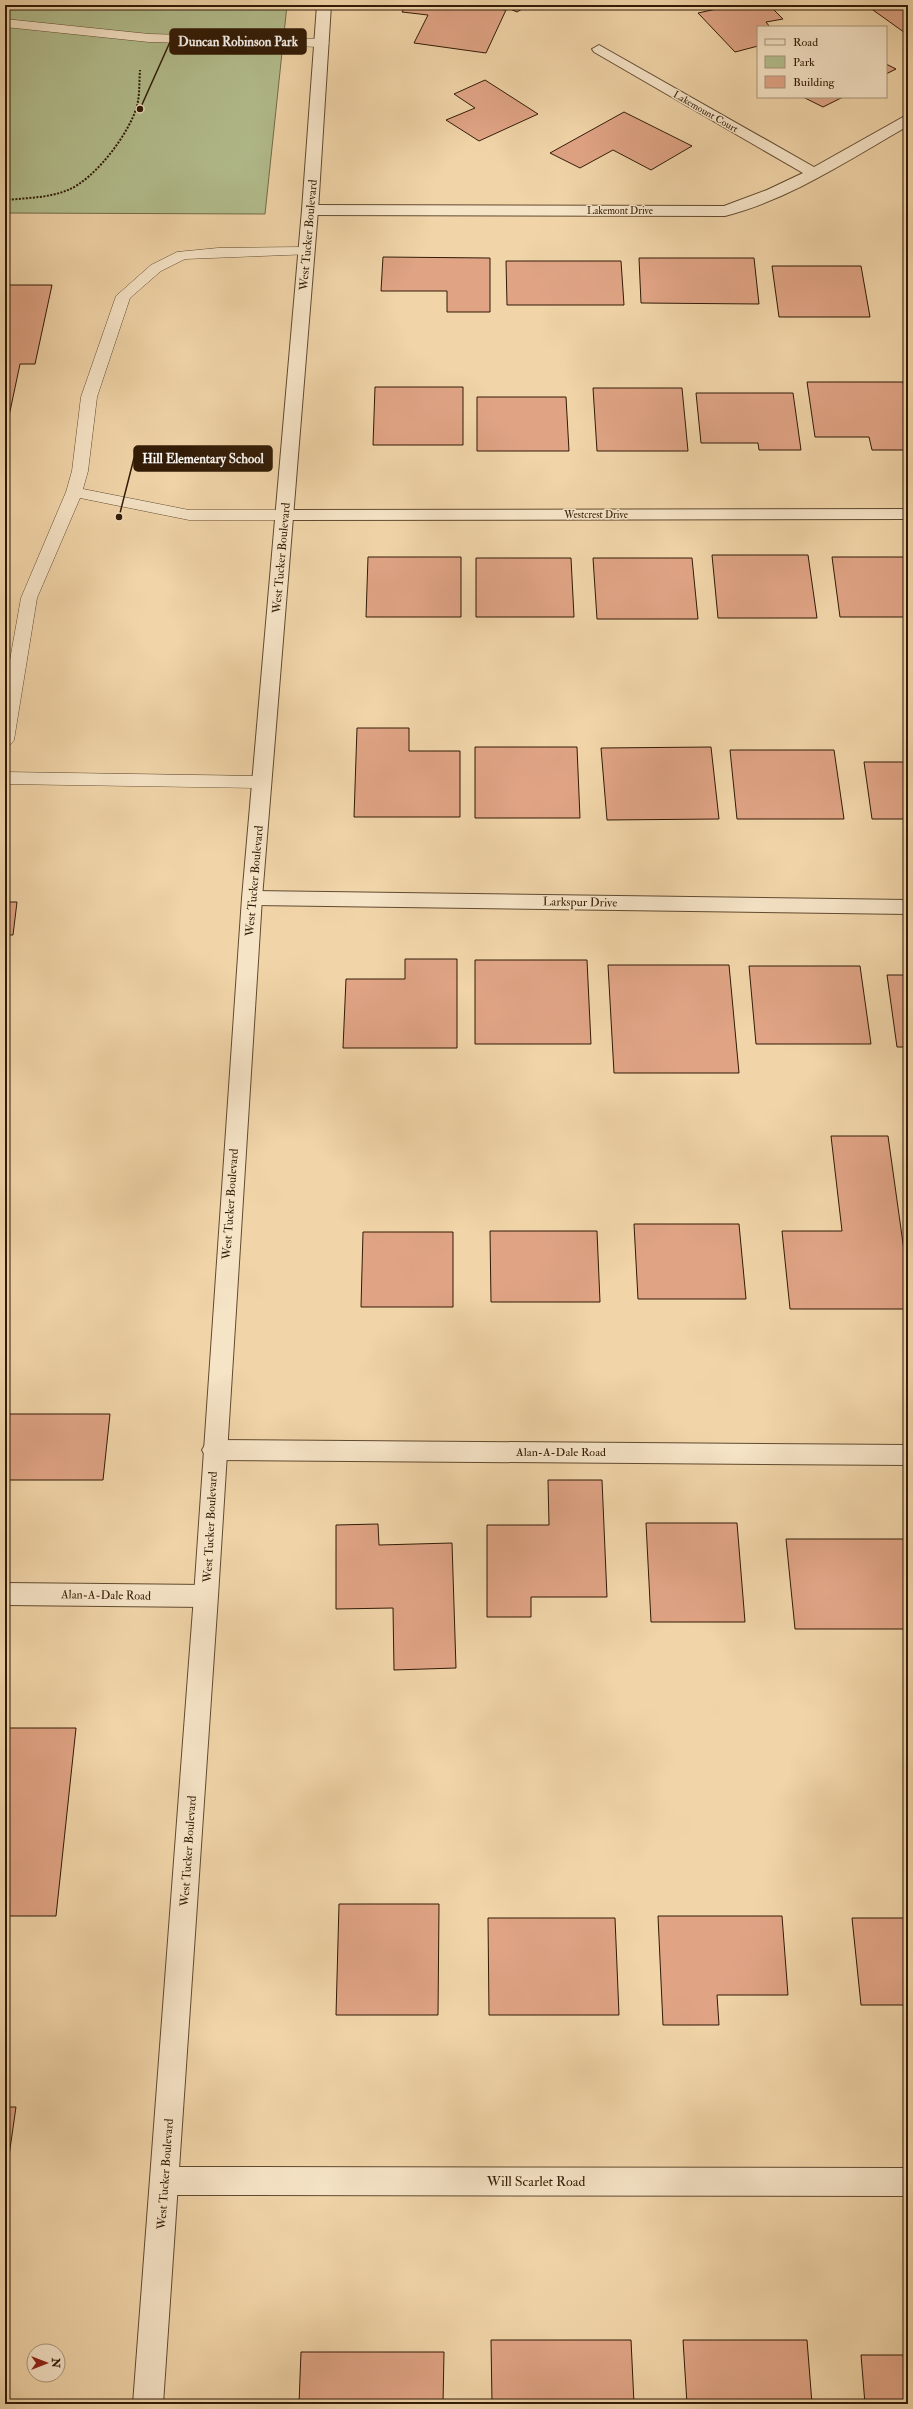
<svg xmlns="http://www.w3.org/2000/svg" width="913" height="2409" font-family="'IM FELL Double Pica',serif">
  <rect width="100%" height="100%" fill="#f1d5a9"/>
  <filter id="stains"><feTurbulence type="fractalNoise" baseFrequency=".005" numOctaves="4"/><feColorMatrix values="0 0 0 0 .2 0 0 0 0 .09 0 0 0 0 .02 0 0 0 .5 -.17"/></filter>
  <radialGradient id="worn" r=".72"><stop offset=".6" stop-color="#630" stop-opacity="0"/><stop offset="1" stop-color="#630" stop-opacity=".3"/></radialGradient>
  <path fill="#b3be8e" stroke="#726c4a" d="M5,5H287L265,214L5,213Z"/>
  <g fill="#e0a485" stroke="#311b06">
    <path d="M406,5H463L506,10L486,53L414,43L428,15L402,12Z"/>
    <path d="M501,5H529L517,12Z"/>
    <path d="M735,5H769L783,19L766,22L770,27H758V46L735,52L698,13Z"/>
    <path d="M866,5H908V35Z"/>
    <path d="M886,64L896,69L886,74Z"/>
    <path d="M485,80L538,114L479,141L446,120L475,108L454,94Z"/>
    <path d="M803,97H843L823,107Z"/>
    <path d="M624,112L692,146L651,170L613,150L580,168L550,153Z"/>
    <path d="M383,257L490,258V312H447V291H381Z"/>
    <path d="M639,258H754L759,304L641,303Z"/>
    <path d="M506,261H621L624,305H507Z"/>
    <path d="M772,266H861L870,317H779Z"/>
    <path d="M5,285H52L35,364H20L5,435Z"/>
    <path d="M807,382H903L908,409V450H872L869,437H815Z"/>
    <path d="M375,387H463V445H373Z"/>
    <path d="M593,388H682L688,451H597Z"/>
    <path d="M696,393H793L801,450H759L758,443H701Z"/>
    <path d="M477,397H566L569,451H477Z"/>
    <path d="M712,555H808L817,618H718Z"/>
    <path d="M368,557H461V617H366Z"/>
    <path d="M832,557H908V617H840Z"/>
    <path d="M476,558H571L574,617H476Z"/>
    <path d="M593,558H692L698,619H597Z"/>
    <path d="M357,728H409V751H460V817H354Z"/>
    <path d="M475,747H577L580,818H475Z"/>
    <path d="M711,747L719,819L607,820L601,748Z"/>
    <path d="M730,750H834L844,819H737Z"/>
    <path d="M864,762H908V819H872Z"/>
    <path d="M5,902H17L13,935H5Z"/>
    <path d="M405,959H457V1048H343L346,979H405Z"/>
    <path d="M475,960H587L591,1044H475Z"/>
    <path d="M608,965H729L739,1073H614Z"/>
    <path d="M749,966H860L871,1044H756Z"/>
    <path d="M887,975H908V1047H897Z"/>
    <path d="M5,1115H9L5,1146Z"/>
    <path d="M831,1136H888L908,1279V1309H790L782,1231H842Z"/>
    <path d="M634,1224H739L746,1299H638Z"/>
    <path d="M490,1231H597L600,1302H491Z"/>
    <path d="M363,1232H453V1307H361Z"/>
    <path d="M5,1414H110L103,1480H5Z"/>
    <path d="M548,1480H602L607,1597H531V1617H487V1525H549Z"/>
    <path d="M646,1523H737L745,1622H651Z"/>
    <path d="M378,1524L379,1545L452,1543L456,1668L394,1670L393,1608L336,1609V1525Z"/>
    <path d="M786,1539H904L908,1574V1629H795Z"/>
    <path d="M5,1728H76L56,1916H5Z"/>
    <path d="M339,1904H439L438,2015H336Z"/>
    <path d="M658,1916H782L788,1995H717L719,2025H663Z"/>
    <path d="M488,1918H615L619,2015H489Z"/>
    <path d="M852,1918H908V2005H861Z"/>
    <path d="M5,2107H16L5,2184Z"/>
    <path d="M491,2340H631L634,2404H492Z"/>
    <path d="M683,2340H807L812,2404H687Z"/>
    <path d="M301,2352H444L443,2404H299Z"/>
    <path d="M861,2355H908V2404H865Z"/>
  </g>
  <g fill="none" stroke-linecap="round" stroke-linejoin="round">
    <defs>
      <g id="service">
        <path d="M5,19L149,34L322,39L329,43L322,47L149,42L5,27Z"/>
        <path d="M307,247L312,248L314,251L312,254L185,259L161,271L130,298L97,397L88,471L83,489L189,510H284L290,511L292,515L290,519L284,520H189L80,498L37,598L14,740L11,744L5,746V688L21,598L66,492L72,471L81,397L116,296L151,265L177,252L218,248Z"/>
        <path d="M5,772L262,776L268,777L271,782L268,787L262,788L5,784Z"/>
      </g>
      <g id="minor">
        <path d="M599,45L814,167L903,117L908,116V126C850,159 791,199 725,216L310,215L302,210L310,205L724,206L767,190L803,173L594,52L592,49Z"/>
        <path d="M908,509V519L284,520L278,519L275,515L278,511L284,510Z"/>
        <path d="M252,891L908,900V914L252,905L245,903L242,898L245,893Z"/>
        <path d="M214,1440L908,1445V1465L214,1460L206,1457L202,1450L206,1443Z"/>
        <path d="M5,1583L206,1585L215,1588L218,1596L215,1604L206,1607L5,1605Z"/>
        <path d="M165,2167L908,2168V2196L165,2195L155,2191L151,2181L155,2171Z"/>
      </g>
      <path id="tertiary" d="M317,5H331L318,210L262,898L218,1596L163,2404H133L194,1596L242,898L302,210Z"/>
    </defs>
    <use href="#service" stroke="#614a2f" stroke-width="1"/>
    <use href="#minor" stroke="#614a2f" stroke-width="2"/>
    <use href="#tertiary" stroke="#614a2f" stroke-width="2"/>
    <path stroke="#311b06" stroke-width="2" stroke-dasharray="2 1.5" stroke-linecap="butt" d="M5,200C26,198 49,198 68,190C95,179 129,134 137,106C140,94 139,82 140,70"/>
    <use href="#service" fill="#f6e4c7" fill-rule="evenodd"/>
    <use href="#minor" fill="#f6e4c7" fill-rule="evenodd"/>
    <use href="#tertiary" fill="#f6e4c7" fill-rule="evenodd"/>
  </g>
  <g text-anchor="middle" stroke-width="3" stroke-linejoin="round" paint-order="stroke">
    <g font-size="10" fill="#311b06" stroke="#f6e4c7">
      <text transform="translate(706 111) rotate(30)" y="4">Lakemount Court</text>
      <text x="620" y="214">Lakemont Drive</text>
      <text x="596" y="518">Westcrest Drive</text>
    </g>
    <g font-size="12" fill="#311b06" stroke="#f6e4c7">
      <text transform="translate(308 235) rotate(-85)" y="4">West Tucker Boulevard</text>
      <text transform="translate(281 558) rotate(-85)" y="4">West Tucker Boulevard</text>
      <text transform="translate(254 881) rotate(-85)" y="4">West Tucker Boulevard</text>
      <text transform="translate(580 902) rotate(1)" y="4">Larkspur Drive</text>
      <text transform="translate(230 1204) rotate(-86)" y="4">West Tucker Boulevard</text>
      <text x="561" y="1456">Alan-A-Dale Road</text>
      <text transform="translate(210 1527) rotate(-87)" y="4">West Tucker Boulevard</text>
      <text transform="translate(106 1595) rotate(1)" y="4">Alan-A-Dale Road</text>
      <text transform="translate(188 1851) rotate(-86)" y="4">West Tucker Boulevard</text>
      <text transform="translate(165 2174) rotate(-86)" y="4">West Tucker Boulevard</text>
    </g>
    <g font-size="14" fill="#311b06" stroke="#f6e4c7">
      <text x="536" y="2186">Will Scarlet Road</text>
    </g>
  </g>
  <path fill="none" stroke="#311b06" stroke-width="1.5" d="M140 109L170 42M119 517L134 458"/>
  <g fill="#311b06" stroke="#f6e4c7" stroke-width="1.5">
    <circle cx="140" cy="109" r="4"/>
    <circle cx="119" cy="517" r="4"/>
  </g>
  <g fill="#311b06" stroke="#311b06" stroke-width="1.5">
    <rect x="170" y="29" width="136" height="25" rx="4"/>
    <rect x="134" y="446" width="138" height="25" rx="4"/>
  </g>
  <g font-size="13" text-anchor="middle" font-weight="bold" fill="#fff">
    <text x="238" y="46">Duncan Robinson Park</text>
    <text x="203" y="463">Hill Elementary School</text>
  </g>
  <rect width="913" height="2409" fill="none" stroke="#f1d5a9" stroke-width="20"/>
  <rect x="6" y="6" width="901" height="2397" fill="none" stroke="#311b06" stroke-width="2"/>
  <rect x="10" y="10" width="893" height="2389" fill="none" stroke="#311b06"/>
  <rect x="757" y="26" width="130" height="72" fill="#f6e4c7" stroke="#a7947a"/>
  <rect x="765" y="39" width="20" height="6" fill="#f6e4c7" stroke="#a7947a"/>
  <text x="793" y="46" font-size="12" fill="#311b06">Road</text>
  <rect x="765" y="56" width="20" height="12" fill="#b3be8e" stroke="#a7947a"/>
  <text x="793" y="66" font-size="12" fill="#311b06">Park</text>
  <rect x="765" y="76" width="20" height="12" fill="#e0a485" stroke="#a7947a"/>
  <text x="793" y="86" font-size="12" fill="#311b06">Building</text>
  <g transform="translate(46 2363) rotate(90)"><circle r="19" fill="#f6e4c7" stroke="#a7947a"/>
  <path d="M0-3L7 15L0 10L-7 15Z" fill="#8f2418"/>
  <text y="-6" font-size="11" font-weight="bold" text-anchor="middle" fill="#311b06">N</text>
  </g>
  <rect width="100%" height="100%" filter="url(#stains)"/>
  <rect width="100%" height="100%" fill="url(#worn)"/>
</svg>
